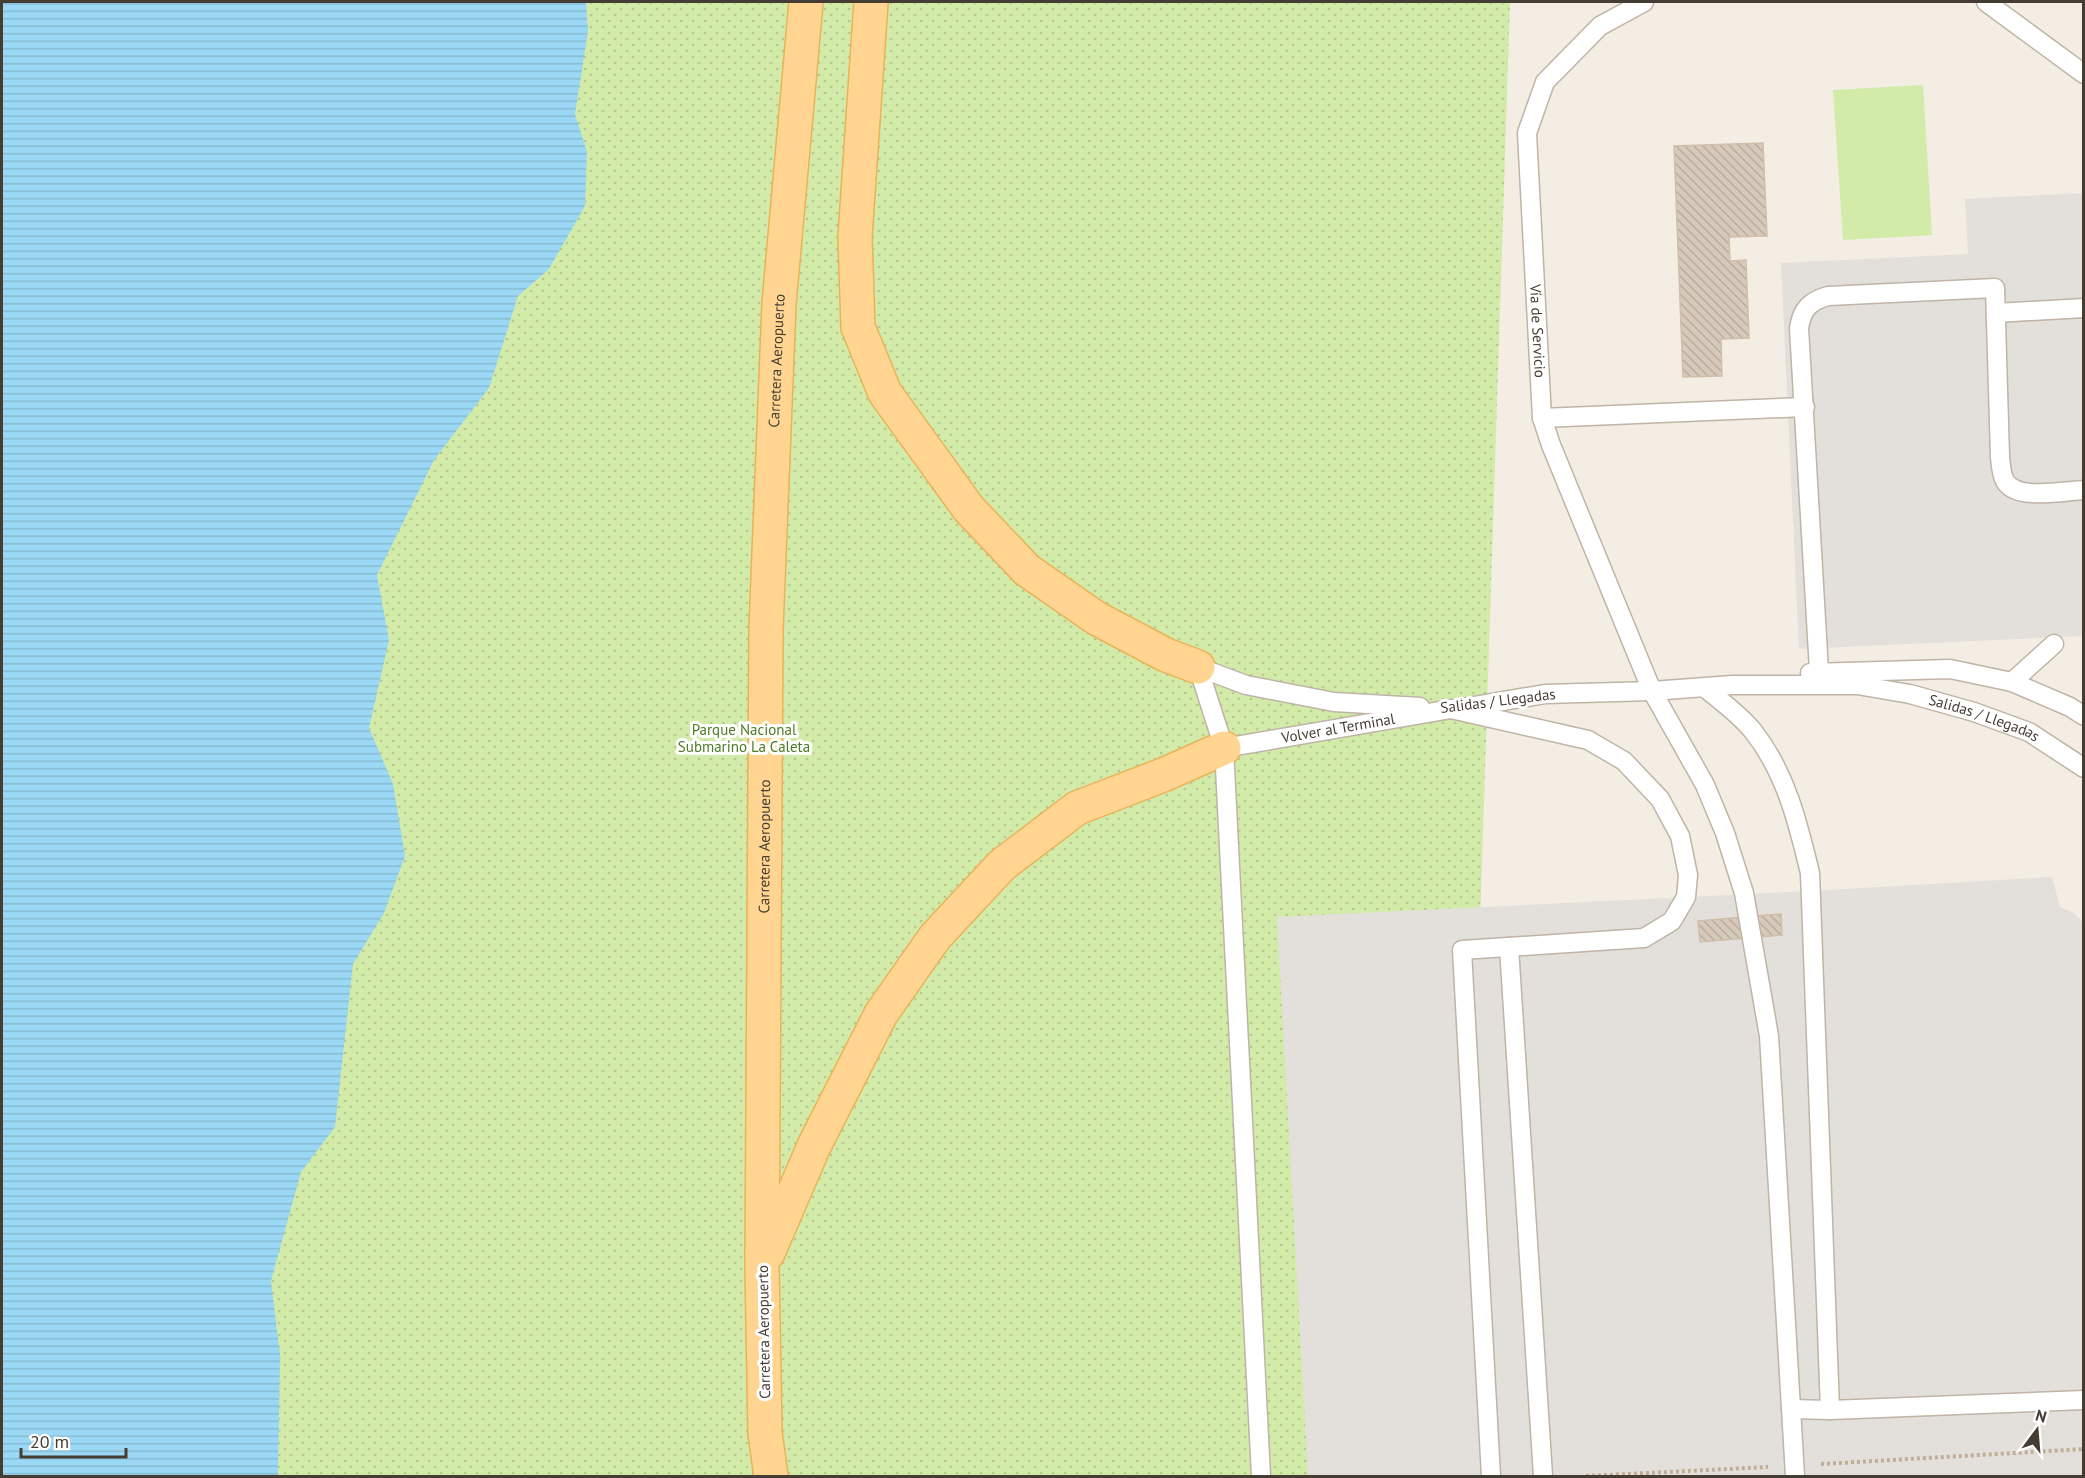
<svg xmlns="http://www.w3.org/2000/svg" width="2085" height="1478" font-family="'PT Sans',sans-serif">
  <defs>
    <pattern id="grass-dots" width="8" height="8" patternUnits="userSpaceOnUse" patternTransform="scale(1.5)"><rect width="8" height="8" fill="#d3eba9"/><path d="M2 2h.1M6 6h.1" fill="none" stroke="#b6ca92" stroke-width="1.8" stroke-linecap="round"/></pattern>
    <pattern id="water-rules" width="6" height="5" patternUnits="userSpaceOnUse" patternTransform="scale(1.5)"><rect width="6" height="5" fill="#9bd8f5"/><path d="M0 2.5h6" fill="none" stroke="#87bad2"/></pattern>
    <pattern id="building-back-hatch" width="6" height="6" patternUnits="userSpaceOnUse" patternTransform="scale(1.5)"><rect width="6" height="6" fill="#d8cabb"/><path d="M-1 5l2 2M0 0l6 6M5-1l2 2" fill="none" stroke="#bbaea1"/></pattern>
  </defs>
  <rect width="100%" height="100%" fill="#f3ede3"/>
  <path fill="url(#grass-dots)" d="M2,2H1510L1462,1476H2Z"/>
  <path fill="#d3eba9" d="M1923,85L1932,235L1843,240L1833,90Z"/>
  <g fill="#e3e0dc">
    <path d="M2083,193V636L1799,649L1781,263L1968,254L1965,199Z"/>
    <path d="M2052,877L2060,907L2074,913L2083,923V1476H1308L1277,917L1811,891Z"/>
  </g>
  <path fill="url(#water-rules)" d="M2,2H586L588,31L575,114L587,152L585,206L549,269L518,296L489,388L434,460L377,575L389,640L369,728L393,784L405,856L384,913L353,964L335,1127L301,1172L271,1281L280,1355L278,1476H2Z"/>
  <g fill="url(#building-back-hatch)" stroke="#d1beab" stroke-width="1.5">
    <path d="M1763,143L1767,236L1729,237L1730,261L1746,260L1749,338L1721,339L1722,376L1683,377L1674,146Z"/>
    <path d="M1781,914L1782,935L1700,942L1698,921Z"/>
  </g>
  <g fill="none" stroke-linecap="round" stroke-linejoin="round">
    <defs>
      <g id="service">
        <path id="s1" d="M1644,2L1600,26L1545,82L1527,133L1542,418L1551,445L1652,691L1705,785L1725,833L1744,893L1769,1036L1795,1476"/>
        <path d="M1986,2L2084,74"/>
        <path d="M1996,313L2084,308"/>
        <path d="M1542,418L1805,407"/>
        <path d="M1198,667L1246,685L1334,702L1420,707"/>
        <path d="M1198,667L1224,748L1261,1476"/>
        <path d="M1819,671L1799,328C1802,309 1810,301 1828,296L1995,288L2000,457C2001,465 2001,474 2005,481C2016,501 2063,491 2084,490"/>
        <path d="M1810,673L1950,669L2012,682L2070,707L2084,716"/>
        <path d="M2012,682L2054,644"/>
        <path d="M1705,688C1721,701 1740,715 1753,731C1786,773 1798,823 1810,873L1830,1410L2084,1400"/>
        <path id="s2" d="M1462,708L1545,694L1652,691L1732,685H1857L1910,694L1974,712L2029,732L2084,768"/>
        <path id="s3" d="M1224,748L1451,709L1588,740L1624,761L1660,799L1680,836L1688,875L1686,897L1672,921L1644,938L1462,950L1491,1476"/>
        <path d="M1509,947L1543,1476"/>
        <path d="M1791,1409L1830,1410"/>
      </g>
      <g id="primary">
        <path d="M871,2L855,237L858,327L885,393L969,509L1027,570L1096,618L1166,655L1198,667"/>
        <path d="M768,1253L814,1146L881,1014L935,937L1002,865L1077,808L1163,775L1224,748"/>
        <path id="s4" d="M771,1476L765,1433L762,1267L766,629L779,304L806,2"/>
      </g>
    </defs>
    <use href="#service" stroke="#bfb4a6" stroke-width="21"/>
    <use href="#primary" stroke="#ebb259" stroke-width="36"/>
    <g stroke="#c2ae96" stroke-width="4" stroke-dasharray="3 3" stroke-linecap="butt">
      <path d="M1821,1464L2084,1449"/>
      <path d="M1586,1476L1768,1467"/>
    </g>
    <use href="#service" stroke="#fff" stroke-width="18"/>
    <use href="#primary" stroke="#ffd591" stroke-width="33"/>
  </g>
  <g text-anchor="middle" stroke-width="6" stroke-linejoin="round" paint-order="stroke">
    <g font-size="15" fill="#453d33" stroke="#fff">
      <text dy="5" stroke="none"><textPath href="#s1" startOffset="381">Vía de Servicio</textPath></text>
      <text dy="5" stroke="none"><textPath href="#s4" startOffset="1116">Carretera Aeropuerto</textPath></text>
      <text transform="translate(1498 701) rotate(-7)" y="5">Salidas / Llegadas</text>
      <text dy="5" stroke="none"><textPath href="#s2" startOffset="528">Salidas / Llegadas</textPath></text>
      <text dy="5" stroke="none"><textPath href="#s3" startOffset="116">Volver al Terminal</textPath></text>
      <text dy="5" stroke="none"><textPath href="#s4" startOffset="630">Carretera Aeropuerto</textPath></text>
      <text transform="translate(764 1332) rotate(-91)" y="5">Carretera Aeropuerto</text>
    </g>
    <g font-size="15" fill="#4c7b23" stroke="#fff">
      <text x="744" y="735">Parque Nacional<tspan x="744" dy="17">Submarino La Caleta</tspan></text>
    </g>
  </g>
  <rect width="2085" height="1478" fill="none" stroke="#453d33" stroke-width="6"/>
  <g transform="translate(2037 1430) rotate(16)" stroke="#ffffff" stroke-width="4.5" paint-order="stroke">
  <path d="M0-4.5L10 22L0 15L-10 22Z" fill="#453d33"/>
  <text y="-9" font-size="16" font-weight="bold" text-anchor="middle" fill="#453d33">N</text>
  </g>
  <path d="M21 1448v9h105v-9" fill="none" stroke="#453d33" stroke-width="3"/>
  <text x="30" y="1448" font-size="18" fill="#453d33" stroke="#ffffff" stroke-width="4.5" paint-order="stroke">20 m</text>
</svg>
